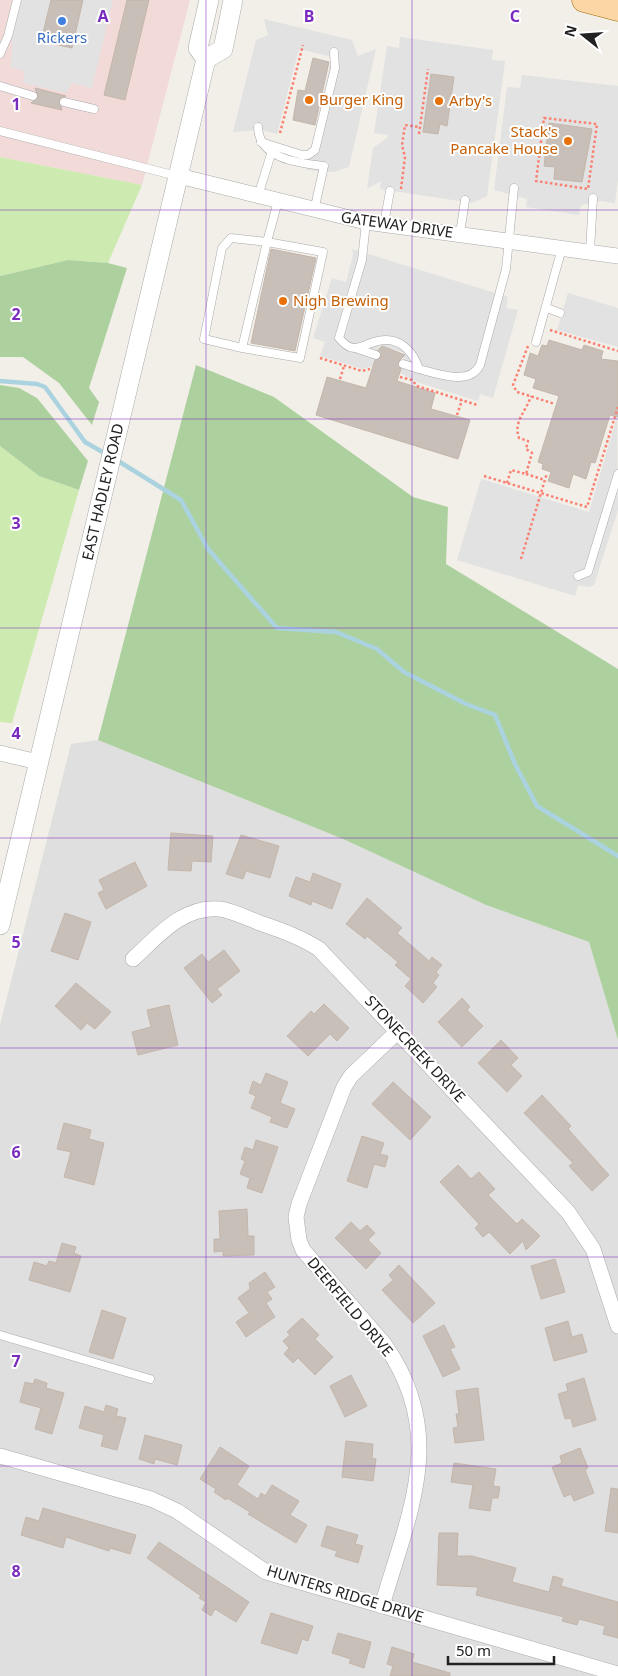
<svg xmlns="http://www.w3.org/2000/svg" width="618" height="1676" font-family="'Noto Sans',sans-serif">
  <rect width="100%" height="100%" fill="#f2efe9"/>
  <path fill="#e0dfdf" d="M98,740L343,839L486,905L589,942L618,1040V1676H0V1025L71,744Z"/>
  <path fill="#f2dad9" d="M0,0H190L142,185L0,157Z"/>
  <g fill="#cdebb0">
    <path d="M0,157L142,185L108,263L68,260L0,276Z"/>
    <path d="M0,446L39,476L79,490L12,723L0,722Z"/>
  </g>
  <g fill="#add19e">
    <path d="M68,260L108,263L127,268L89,388L99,402L92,425L59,383L23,357H0V276Z"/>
    <path d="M196,365L274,397L413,497L448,507L446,564L618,669V1040L589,942L486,905L343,839L98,740Z"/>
    <path d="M0,385L19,388L37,398L88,461L79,490L39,476L0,446Z"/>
  </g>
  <g fill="#e2e2e2">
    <path d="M21,0H113L92,88L72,83L66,93L23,83L25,71L10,67L12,55V37Z"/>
    <path d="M264,19L352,40L358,56L376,49L349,167L334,172L306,170L332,57L299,49L277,134L261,130L233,132L256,40L268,35Z"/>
    <path d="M400,37L493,50L492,60L505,61L487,196L472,203L380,189L381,181L367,189L373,148L387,138L388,135L374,133L387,46L399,48Z"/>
    <path d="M522,75L618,86V179L615,203L600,201L581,205L579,215L526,207L527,199L494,190L507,87L520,88Z"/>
    <path d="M352,249L508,297L506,308L518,310L493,398L480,394L478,401L420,383L400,373L405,353L379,346L373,366L363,369L320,356L325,342L313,338L332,278L346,282L353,255Z"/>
    <path d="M568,293L618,308V347L557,330Z"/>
    <path d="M617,417L618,510L594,585L589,587L578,585L575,596L457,560L481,479L589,512Z"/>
  </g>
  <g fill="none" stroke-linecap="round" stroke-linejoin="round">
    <g stroke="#aad3df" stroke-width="4.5">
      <path d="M0,381L37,384L45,387L85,442L106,454"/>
      <path d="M115,459L181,500L208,549L277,628L336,632L377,649L404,672L466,704L495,715L515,764L537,806L618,856"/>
    </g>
  </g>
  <g fill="#c7bfb8" stroke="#c4b6ab">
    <path d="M51,0H83L72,48L41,41Z"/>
    <path d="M127,0H149L125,100L104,95Z"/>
    <path d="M313,58L329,62L315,125L293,120L298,90L305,91Z"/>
    <path d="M431,74L454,77L447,126L440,124L438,134L423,132Z"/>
    <path d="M35,88L66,96L59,100L62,110L31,103L38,97Z"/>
    <path d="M549,123L592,129L582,182L554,179L555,167L544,166Z"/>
    <path d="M271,249L316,258L295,351L251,343Z"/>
    <path d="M549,340L582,350L584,345L603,351L601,359L618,361V417L610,415L595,463L591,462L586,479L573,474L569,488L548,481L551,472L542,469L543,464L538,462L559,396L533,388L536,379L524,375L530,353L538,356L542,345L547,346Z"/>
    <path d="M382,346L405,355L398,362L401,369L397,381L435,393L431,409L470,420L458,459L316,415L327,377L366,388L375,360L381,357L378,350Z"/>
    <path d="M171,833L213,836L211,862L192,861L191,871L168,870Z"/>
    <path d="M241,835L279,846L270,878L246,871L243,879L226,874Z"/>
    <path d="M135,862L147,886L106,909L98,893L104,890L99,880Z"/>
    <path d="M313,873L341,884L332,909L312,901L311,905L289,896L296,877L310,882Z"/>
    <path d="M367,898L402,928L397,933L429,961L432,957L442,965L436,972L439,975L433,983L437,987L423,1003L405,986L411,979L395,965L398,962L367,936L365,939L346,924Z"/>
    <path d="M65,913L91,922L78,960L51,951Z"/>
    <path d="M224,950L240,971L217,989L222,995L212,1003L184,968L202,954L208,962Z"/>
    <path d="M76,983L111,1012L95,1029L87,1023L81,1030L55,1006Z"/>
    <path d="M462,998L470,1007L467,1010L483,1026L462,1047L438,1022Z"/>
    <path d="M324,1004L349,1028L337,1041L330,1034L308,1056L287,1036L311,1011L314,1014Z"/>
    <path d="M169,1005L178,1045L138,1055L132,1032L151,1027L147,1010Z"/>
    <path d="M501,1040L518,1058L511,1065L522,1076L507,1092L478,1063Z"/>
    <path d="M266,1073L288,1082L280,1103L295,1109L287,1128L270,1122L272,1117L251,1108L256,1096L249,1093L253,1081L261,1085Z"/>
    <path d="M393,1082L431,1117L410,1140L372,1104Z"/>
    <path d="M542,1095L571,1126L568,1129L609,1175L592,1191L569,1166L573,1163L524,1113Z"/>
    <path d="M64,1123L91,1130L89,1139L104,1143L94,1185L64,1177L71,1152L57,1149Z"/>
    <path d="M362,1136L384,1143L380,1154L388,1156L385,1167L374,1164L367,1188L347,1181Z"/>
    <path d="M256,1140L278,1147L262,1193L247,1188L250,1178L240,1174L245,1161L241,1159L245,1147L253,1150Z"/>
    <path d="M458,1165L471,1179L479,1172L495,1189L488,1195L517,1224L522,1219L540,1236L526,1250L523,1241L510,1254L489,1232L483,1237L475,1228L479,1224L440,1182Z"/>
    <path d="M247,1209L248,1236H254V1255L223,1256V1251L214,1252V1239H220L219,1211Z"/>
    <path d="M351,1222L360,1231L367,1225L375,1233L368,1240L381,1253L366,1269L335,1238Z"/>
    <path d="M62,1243L76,1247L74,1253L81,1256L70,1292L29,1280L34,1262L47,1266L49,1261L56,1263Z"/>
    <path d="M555,1259L565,1292L541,1299L531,1266Z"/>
    <path d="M399,1265L435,1303L413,1323L382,1290L393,1280L389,1275Z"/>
    <path d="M265,1272L275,1287L267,1292L272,1299L266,1303L275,1317L246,1337L236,1322L249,1313L238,1298L250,1289L249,1283Z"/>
    <path d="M102,1310L126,1318L113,1359L89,1352Z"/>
    <path d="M302,1318L319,1335L315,1339L333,1357L315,1375L298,1358L293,1363L284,1354L289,1348L283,1341L290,1335L287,1332Z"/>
    <path d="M568,1321L572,1337L582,1334L587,1352L554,1361L545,1328Z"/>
    <path d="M444,1325L455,1347L450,1349L460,1369L443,1377L423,1336Z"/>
    <path d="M351,1375L367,1406L345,1417L330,1386Z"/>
    <path d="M584,1378L596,1420L573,1427L571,1418L565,1419L558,1394L568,1391L566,1384Z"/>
    <path d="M35,1379L47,1383L46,1388L64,1393L52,1434L35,1429L41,1408L20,1402L25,1382L33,1384Z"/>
    <path d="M478,1388L484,1440L455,1443L453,1428L458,1427L456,1414H459L456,1391Z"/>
    <path d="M106,1405L118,1409L116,1416L126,1418L117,1450L101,1446L104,1435L79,1428L85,1406L104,1412Z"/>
    <path d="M145,1435L182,1445L177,1465L155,1459L154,1464L139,1459Z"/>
    <path d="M346,1441L373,1444L372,1458L376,1459L373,1481L342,1477Z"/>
    <path d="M220,1447L249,1466L237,1485L258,1499L261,1493L265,1496L272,1485L299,1501L290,1515L307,1525L296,1543L248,1514L250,1512L227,1498L226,1500L214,1492L216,1489L200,1479Z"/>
    <path d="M580,1448L588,1468L585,1470L594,1493L574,1501L571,1494L564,1497L552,1467L562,1463L560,1456Z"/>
    <path d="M454,1463L496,1469L493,1486L500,1487L498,1498H492L490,1511L469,1508L473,1485L451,1482Z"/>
    <path d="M611,1488L618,1489V1533L605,1531Z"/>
    <path d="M43,1508L136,1535L130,1554L110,1548L109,1551L66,1537L63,1548L21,1535L26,1517L39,1521Z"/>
    <path d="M327,1526L358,1535L355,1544L363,1546L358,1563L335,1556L337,1551L321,1546Z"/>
    <path d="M439,1533H458L457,1556H472L516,1568L512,1582L549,1592L553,1576L563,1579L561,1586L618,1602V1638L603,1634L605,1626L579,1619L577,1625L562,1621L564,1617L476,1595L478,1587L437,1585Z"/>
    <path d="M159,1542L249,1602L236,1622L215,1609L211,1616L202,1610L206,1602L199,1598L201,1596L147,1558Z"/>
    <path d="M271,1613L313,1626L308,1641L302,1639L297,1654L261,1643Z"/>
    <path d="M338,1633L371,1642L364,1668L349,1663L351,1659L332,1653Z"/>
    <path d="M392,1647L414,1654L412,1662L450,1673V1676H390L393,1666L387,1664Z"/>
  </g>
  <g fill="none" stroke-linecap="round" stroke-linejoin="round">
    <defs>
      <g id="service">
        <path d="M0,54L8,36L17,0"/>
        <path d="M0,86L33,96"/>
        <path d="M64,102L94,109"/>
        <path d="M258,127C259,159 298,163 324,166L314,211"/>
        <path d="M0,131L177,176"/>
        <path d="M261,142L302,155H308L315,150L335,68L334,52"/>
        <path d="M258,196L271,154"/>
        <path d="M366,222L362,260L339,338C354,356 360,345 378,341C399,336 413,351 419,369C438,374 470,386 480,365L506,269L514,188"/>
        <path d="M384,224L390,191"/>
        <path d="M460,234L465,200"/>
        <path d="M590,251L593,198"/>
        <path d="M547,308L560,313"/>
        <path d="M536,342L562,248"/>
        <path d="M242,348L300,358L323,252L267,242L242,348L204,339L222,248L231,238L267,242L278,201"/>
        <path d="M358,349L376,355"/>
        <path d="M403,364L419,369"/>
        <path d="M578,576L588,572L618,474"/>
        <path d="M0,1335L150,1379"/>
      </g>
      <g id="minor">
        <path d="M179,176L366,222L618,256"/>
        <path d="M0,753L38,762"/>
        <path d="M133,959C157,937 183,905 220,909C233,911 247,918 260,923C280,930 301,937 319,949L568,1212L593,1249L618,1326"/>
        <path d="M0,1456L151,1499L177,1511L266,1572L618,1674"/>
        <path d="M382,1606C409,1512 448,1435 385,1345L303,1250L299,1240L296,1217L299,1204L344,1087L351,1076L398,1031"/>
      </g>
      <g id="tertiary">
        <path d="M206,59L223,49L233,0"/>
        <path d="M0,925L206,59L198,48L209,0"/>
      </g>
      <path id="primary" d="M584,0L618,9"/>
    </defs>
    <use href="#service" stroke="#a9a9a9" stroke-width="9"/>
    <use href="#minor" stroke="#a9a9a9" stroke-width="16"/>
    <use href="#tertiary" stroke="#a9a9a9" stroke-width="20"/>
    <use href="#primary" stroke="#a06b00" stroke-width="25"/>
    <g stroke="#fa8072" stroke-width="2.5" stroke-dasharray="2.5 2.5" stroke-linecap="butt">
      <path d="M544,118L597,124L588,189L536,181Z"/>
      <path d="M280,133L303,45"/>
      <path d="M419,134L428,69"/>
      <path d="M401,189L405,157L402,145L405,125L419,127"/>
      <path d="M550,330L618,351"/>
      <path d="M528,346L513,385L517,392L555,404"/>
      <path d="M320,358L362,371L370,369"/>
      <path d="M400,377L412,380L417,386L477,405"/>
      <path d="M340,379L344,366"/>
      <path d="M457,415L462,400"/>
      <path d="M526,474L545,480"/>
      <path d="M484,476L587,507L618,407"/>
      <path d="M507,483L511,470L526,474L532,453L526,449L528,441L519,438C513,421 526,412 531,396"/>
      <path d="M521,559L547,473"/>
    </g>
    <use href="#service" stroke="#fff" stroke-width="8"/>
    <use href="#minor" stroke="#fff" stroke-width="15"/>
    <use href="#tertiary" stroke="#fff" stroke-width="19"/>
    <use href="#primary" stroke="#fcd6a4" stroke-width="24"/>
  </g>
  <path fill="none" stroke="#7b2cbf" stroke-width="1" stroke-opacity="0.55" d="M206,0V1676M412,0V1676M0,210H618M0,419H618M0,628H618M0,838H618M0,1048H618M0,1257H618M0,1466H618"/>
  <circle fill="#3f7fe0" stroke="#fff" stroke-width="2" cx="62" cy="21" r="5"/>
  <g fill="#e8710a" stroke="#fff" stroke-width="2">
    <circle cx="309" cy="100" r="5"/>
    <circle cx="439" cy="101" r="5"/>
    <circle cx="568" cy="141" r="5"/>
    <circle cx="283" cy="301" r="5"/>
  </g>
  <g text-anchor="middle" stroke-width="4" stroke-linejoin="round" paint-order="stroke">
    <g font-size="15" fill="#366cbe" stroke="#fff">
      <text x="62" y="43">Rickers</text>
    </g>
    <g font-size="15" fill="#c56008" stroke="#fff" text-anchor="start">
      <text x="319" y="105">Burger King</text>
      <text x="449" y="106">Arby's</text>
      <text x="558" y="137" text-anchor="end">Stack's<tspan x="558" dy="17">Pancake House</tspan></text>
      <text x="293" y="306">Nigh Brewing</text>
    </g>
    <g font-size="15" fill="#222" stroke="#fff">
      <text transform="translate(397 225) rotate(8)" y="5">GATEWAY DRIVE</text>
      <text transform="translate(103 492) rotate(-77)" y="5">EAST HADLEY ROAD</text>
      <text transform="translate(415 1049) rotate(47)" y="5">STONECREEK DRIVE</text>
      <text transform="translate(350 1307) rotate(50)" y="5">DEERFIELD DRIVE</text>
      <text transform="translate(345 1594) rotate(17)" y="5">HUNTERS RIDGE DRIVE</text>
    </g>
  </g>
  <g font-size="16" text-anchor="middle" font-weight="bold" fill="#7b2cbf" stroke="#fff" stroke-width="4" stroke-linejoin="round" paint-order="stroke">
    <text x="103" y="22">A</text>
    <text x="309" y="22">B</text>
    <text x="515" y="22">C</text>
    <text x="16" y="110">1</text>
    <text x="16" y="320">2</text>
    <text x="16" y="529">3</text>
    <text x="16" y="739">4</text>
    <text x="16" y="948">5</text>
    <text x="16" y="1158">6</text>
    <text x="16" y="1367">7</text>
    <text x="16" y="1577">8</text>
  </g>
  <g transform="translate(583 35) rotate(287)" stroke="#ffffff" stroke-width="4" paint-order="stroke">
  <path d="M0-4L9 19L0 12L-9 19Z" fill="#222222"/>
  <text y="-8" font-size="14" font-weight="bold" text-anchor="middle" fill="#222222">N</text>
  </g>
  <path d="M448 1656v8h106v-8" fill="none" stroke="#222222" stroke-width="2.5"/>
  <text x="456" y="1656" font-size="15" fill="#222222" stroke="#ffffff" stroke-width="4" paint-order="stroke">50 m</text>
</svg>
